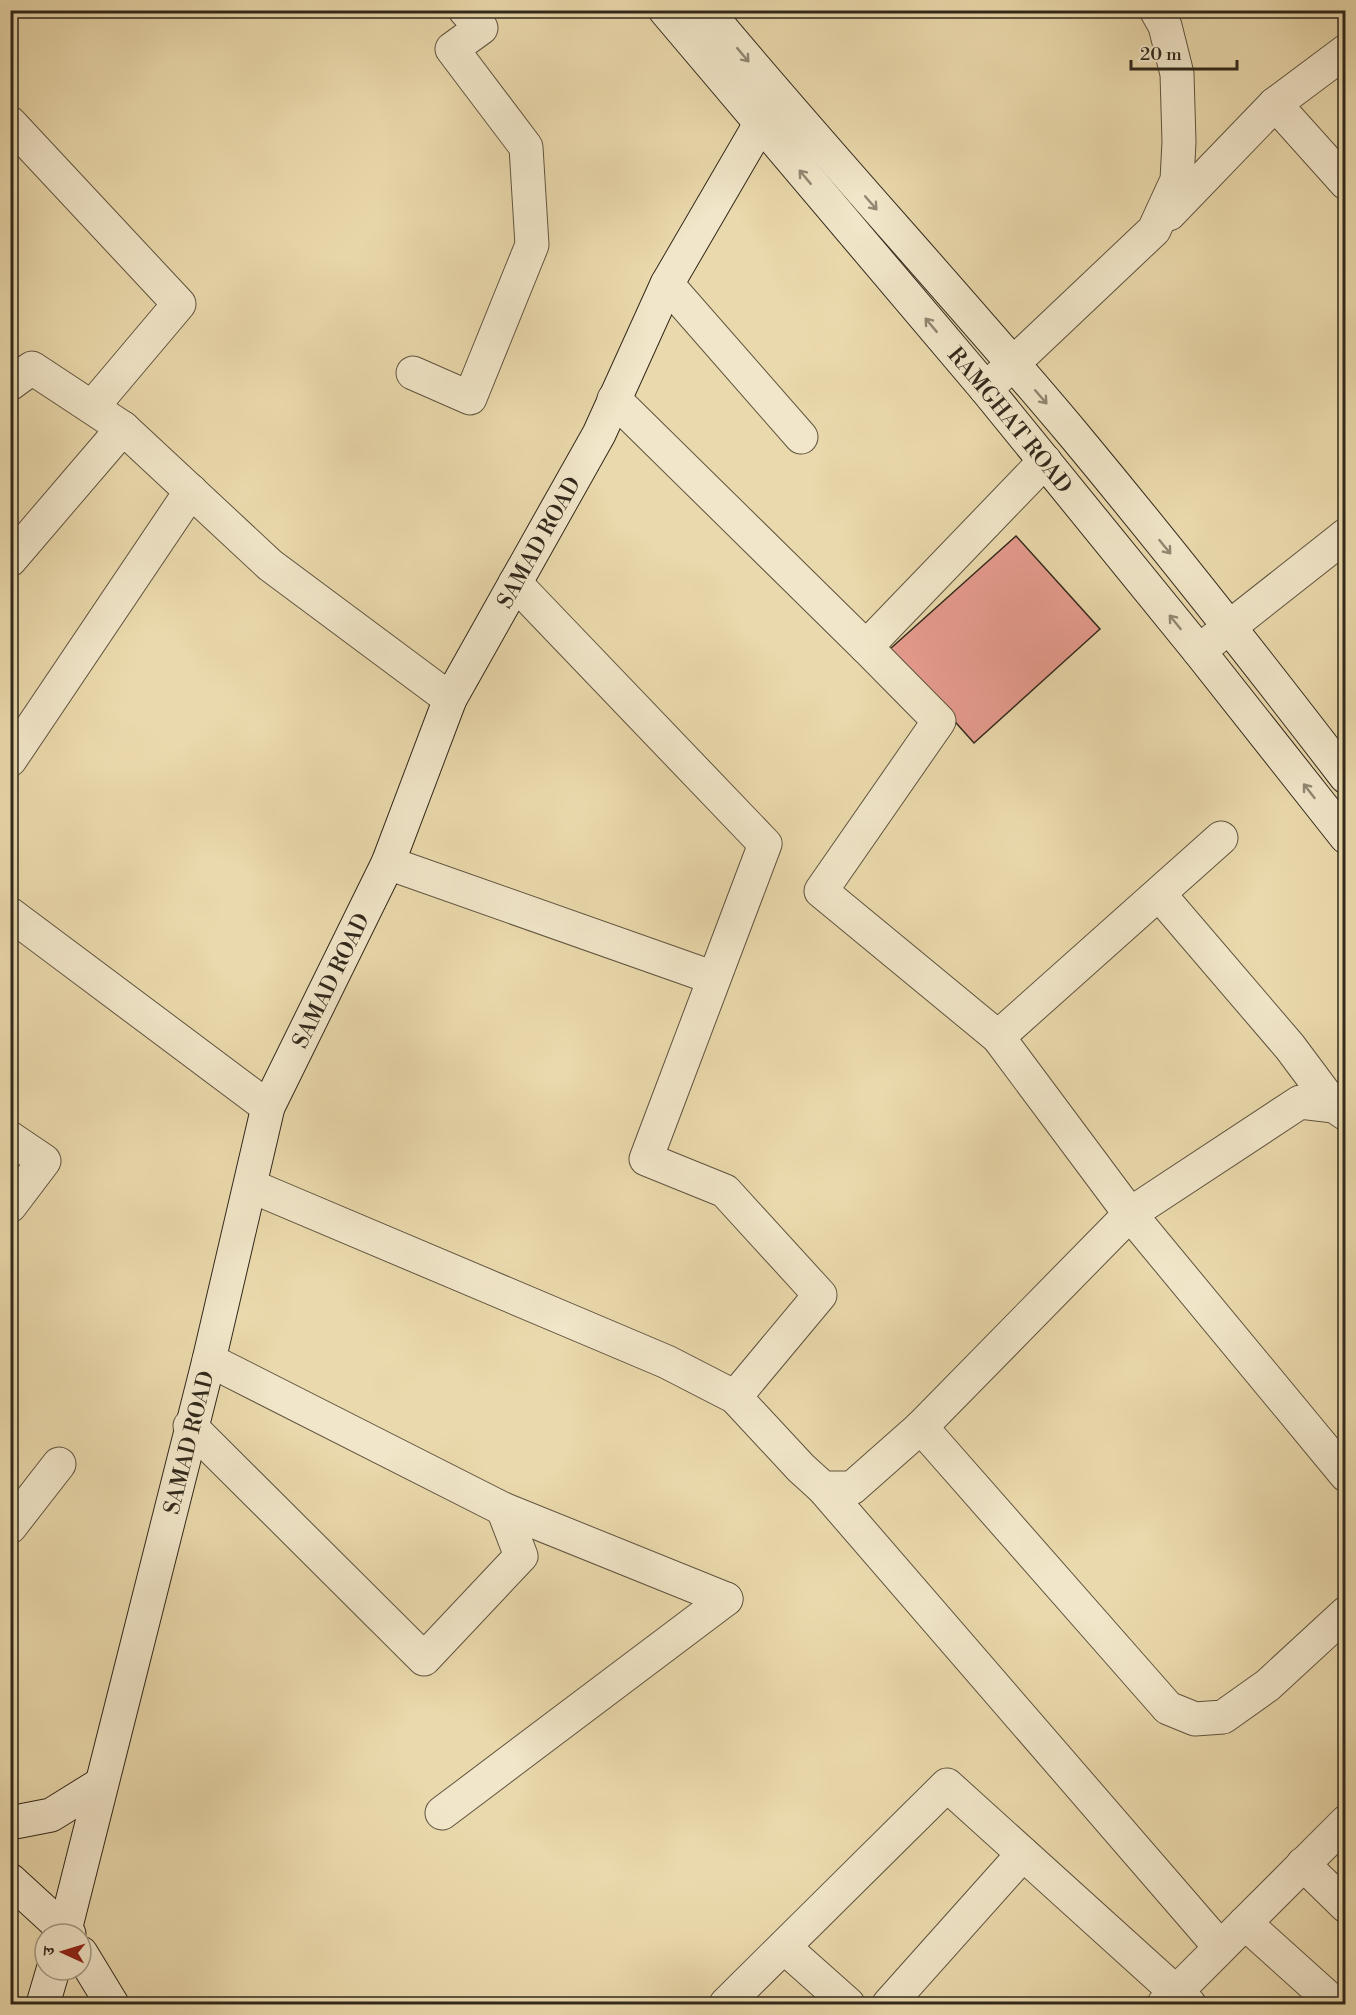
<svg xmlns="http://www.w3.org/2000/svg" width="1356" height="2015" font-family="'Libre Bodoni','Noto Serif Devanagari',serif">
  <rect width="100%" height="100%" fill="#ead9ac"/>
  <filter id="stains"><feTurbulence type="fractalNoise" baseFrequency=".00333" numOctaves="4"/><feColorMatrix values="0 0 0 0 .2 0 0 0 0 .09 0 0 0 0 .02 0 0 0 .5 -.17"/></filter>
  <radialGradient id="worn" r=".72"><stop offset=".6" stop-color="#630" stop-opacity="0"/><stop offset="1" stop-color="#630" stop-opacity=".3"/></radialGradient>
  <path fill="#e69b8e" stroke="#31281b" stroke-width="1.5" d="M1016,536L1100,629L974,743L890,649Z"/>
  <g fill="none" stroke-linecap="round" stroke-linejoin="round">
    <defs>
      <g id="street">
        <path d="M1275,104L1346,183"/>
        <path d="M10,123L179,304L93,406"/>
        <path d="M1169,214L1275,104L1346,51"/>
        <path d="M667,284L801,437"/>
        <path d="M413,373L470,398L532,245L526,147L452,49L481,28L465,10"/>
        <path d="M10,384L32,368L123,428L10,560"/>
        <path d="M986,389L1154,230L1177,180L1179,142L1177,74L1165,26L1156,10"/>
        <path d="M614,399L866,647"/>
        <path d="M123,428L270,565L450,699"/>
        <path d="M1045,461L866,647L939,721L821,891L998,1037L1130,1214L1346,1475"/>
        <path d="M515,583L765,844L646,1159L725,1191L820,1295L735,1397"/>
        <path d="M1199,651L1346,535"/>
        <path d="M10,760L191,491"/>
        <path d="M388,863L714,978"/>
        <path d="M1159,894L1290,1047L1334,1106"/>
        <path d="M10,914L268,1107"/>
        <path d="M998,1037L1221,838"/>
        <path d="M10,1138L44,1161L10,1206"/>
        <path d="M251,1186L667,1362L735,1397L801,1468L823,1488H852L921,1427L1130,1214L1300,1102L1334,1106L1346,1114"/>
        <path d="M209,1360L503,1509L726,1599"/>
        <path d="M190,1426L424,1659L521,1556L503,1509"/>
        <path d="M921,1427L1168,1708L1195,1719L1223,1717L1268,1685L1346,1613"/>
        <path d="M823,1488L1220,1947"/>
        <path d="M10,1527L59,1464"/>
        <path d="M442,1813L726,1599"/>
        <path d="M1303,1864L1346,1906"/>
        <path d="M1245,1923L1335,2004"/>
        <path d="M784,1947L848,2004"/>
        <path d="M726,2004L947,1785L1189,2004"/>
        <path d="M889,2004L1023,1854"/>
        <path d="M1164,2004L1346,1822"/>
      </g>
      <g id="secondary">
        <path id="s1" d="M665,10L986,389L1199,651L1346,837"/>
        <path d="M706,10C826,154 954,292 1074,435C1167,547 1257,661 1346,777"/>
        <path d="M10,1823L51,1815L101,1784"/>
        <path d="M10,1880L69,1934"/>
        <path id="s2" d="M64,1934L209,1360L268,1107L388,863L450,699L599,434L667,284L777,95"/>
        <path d="M81,1953L112,2004"/>
        <path d="M43,2004L53,1970"/>
      </g>
    </defs>
    <use href="#street" stroke="#5f543f" stroke-width="35"/>
    <use href="#secondary" stroke="#31281b" stroke-width="35"/>
    <use href="#street" stroke="#f1e6c9" stroke-width="33"/>
    <use href="#secondary" stroke="#f1e6c9" stroke-width="33"/>
  </g>
  <defs><path id="oneway-shaft" d="M-6 0H5M1.5-3L5.5 0L1.5 3" fill="none" stroke-width="1.6" stroke-linecap="round" stroke-linejoin="round" transform="scale(1.5)"/></defs>
  <g stroke="#918772">
    <use href="#oneway-shaft" transform="translate(743 55) rotate(50)"/>
    <use href="#oneway-shaft" transform="translate(805 177) rotate(-130)"/>
    <use href="#oneway-shaft" transform="translate(871 203) rotate(49)"/>
    <use href="#oneway-shaft" transform="translate(931 325) rotate(-130)"/>
    <use href="#oneway-shaft" transform="translate(1041 397) rotate(49)"/>
    <use href="#oneway-shaft" transform="translate(1165 547) rotate(51)"/>
    <use href="#oneway-shaft" transform="translate(1175 622) rotate(-129)"/>
    <use href="#oneway-shaft" transform="translate(1309 791) rotate(-128)"/>
  </g>
  <g text-anchor="middle" stroke-width="6" stroke-linejoin="round" paint-order="stroke">
    <g font-size="22" fill="#31281b" stroke="#f1e6c9">
      <text dy="8" stroke="none"><textPath href="#s1" startOffset="536">RAMGHAT ROAD</textPath></text>
      <text dy="8" stroke="none"><textPath href="#s2" startOffset="1479">SAMAD ROAD</textPath></text>
      <text dy="8" stroke="none"><textPath href="#s2" startOffset="993">SAMAD ROAD</textPath></text>
      <text dy="8" stroke="none"><textPath href="#s2" startOffset="507">SAMAD ROAD</textPath></text>
    </g>
  </g>
  <rect width="1356" height="2015" fill="none" stroke="#ead9ac" stroke-width="36"/>
  <rect x="12" y="12" width="1332" height="1991" fill="none" stroke="#31281b" stroke-width="3"/>
  <rect x="18" y="18" width="1320" height="1979" fill="none" stroke="#31281b" stroke-width="1.5"/>
  <g transform="translate(63 1952) rotate(274)"><circle r="28" fill="#f1e6c9" stroke="#a49a83" stroke-width="1.5"/>
  <path d="M0-4.5L10 22L0 15L-10 22Z" fill="#8f2418"/>
  <text y="-9" font-size="16" font-weight="bold" text-anchor="middle" fill="#31281b">उ</text>
  </g>
  <path d="M1131 60v9h106v-9" fill="none" stroke="#31281b" stroke-width="3"/>
  <text x="1140" y="60" font-size="18" fill="#31281b" stroke="#f1e6c9" stroke-width="4.5" paint-order="stroke">20 m</text>
  <rect width="100%" height="100%" filter="url(#stains)"/>
  <rect width="100%" height="100%" fill="url(#worn)"/>
</svg>
